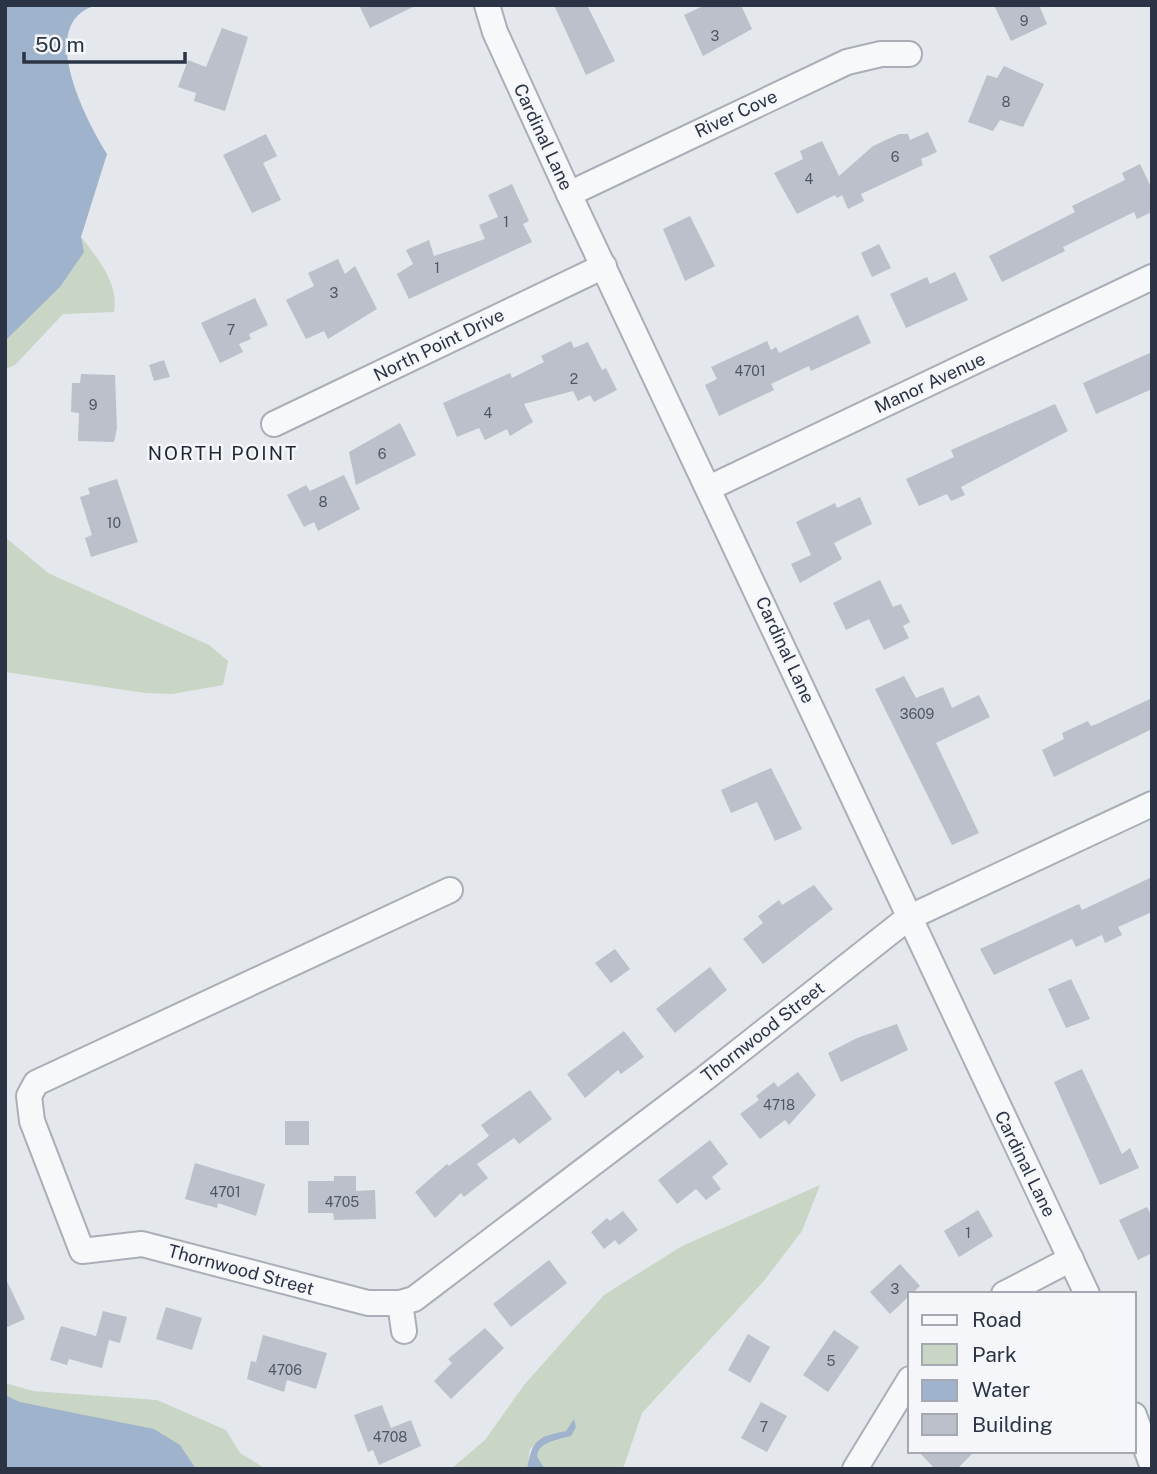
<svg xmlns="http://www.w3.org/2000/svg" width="1157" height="1474" font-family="'Public Sans',sans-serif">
  <rect width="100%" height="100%" fill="#e4e7ec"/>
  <g fill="#c9d6c5">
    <path d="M81,237C98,259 119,283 114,312L63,314L15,365L5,369V341L60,287Z"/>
    <path d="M5,537L48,573L209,645L228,661L223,685L172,694L145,693L5,672Z"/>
    <path d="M820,1185L802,1231L763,1282L642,1413L623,1469H549L543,1466L537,1456C541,1441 558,1440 571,1436L567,1431L548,1435L530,1449L527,1469H451L485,1440L524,1385L604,1295L682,1246Z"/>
    <path d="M5,1383L33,1391L157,1400L226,1430L240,1453L266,1469H196L20,1402L5,1395Z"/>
  </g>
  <g fill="#9fb4cc">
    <path d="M5,5H98C34,20 85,119 107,154L81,237L84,252L60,287L5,341Z"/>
    <path d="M5,1395L20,1402L154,1429L180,1445L196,1469H5Z"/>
    <path d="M574,1419L576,1427L571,1436C558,1440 540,1441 537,1456L543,1466L549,1469H527C532,1440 538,1436 566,1431Z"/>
  </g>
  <g fill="#bbc0ca">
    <path d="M359,5H417L370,28Z"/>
    <path d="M554,5H587L615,61L586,75Z"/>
    <path d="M705,5H741L752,29L703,56L684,15Z"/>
    <path d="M994,5H1039L1047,24L1011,41Z"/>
    <path d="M222,28L248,37L225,111L194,101L196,93L178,87L188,60L206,67Z"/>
    <path d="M1004,66L1044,84L1023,127L1000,120L993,131L968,122L987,75L997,78Z"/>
    <path d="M928,132L937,152L921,159L923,165L861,194L864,201L848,209L842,195L837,198L835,195L797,214L774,173L803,159L800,151L822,141L839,176L873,146L899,134H908L910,140Z"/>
    <path d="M266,134L277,156L263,163L281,200L252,213L223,155Z"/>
    <path d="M1140,164L1152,189V212L1137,219L1134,212L1063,247L1065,251L1002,282L989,256L1075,212L1072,206L1125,180L1122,173Z"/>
    <path d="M512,184L529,221L523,224L532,242L409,299L397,274L413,264L406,250L429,240L434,256L485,239L479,225L498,217L488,195Z"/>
    <path d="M690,216L715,266L685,281L663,229Z"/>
    <path d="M879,244L891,268L872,277L861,253Z"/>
    <path d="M338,259L345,274L355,266L377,309L328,339L324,331L306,339L286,300L314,286L308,273Z"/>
    <path d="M955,272L968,300L906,328L890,294L927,277L930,284Z"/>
    <path d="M255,298L268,325L249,334L251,339L239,344L243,352L220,363L201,323Z"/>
    <path d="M858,315L871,343L811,371L809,366L771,384L774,390L719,416L705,385L717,379L711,367L767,341L771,350L776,347L779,353Z"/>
    <path d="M571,341L574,348L588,342L602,370L606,368L617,390L594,402L590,395L578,401L573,391L524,404L533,422L510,436L507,429L485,440L479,428L457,437L443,403L510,373L512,378L544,362L541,356Z"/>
    <path d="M1152,352V389L1096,414L1083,383Z"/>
    <path d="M164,360L170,377L154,381L149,365Z"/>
    <path d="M81,374L115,375L117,428L114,442L78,441L79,413L71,412L72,383H80Z"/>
    <path d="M1055,404L1068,431L961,487L965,495L951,501L947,494L919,506L906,479L954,457L951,450Z"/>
    <path d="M400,423L416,455L356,485L349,452Z"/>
    <path d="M344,475L360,509L318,531L314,522L304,527L287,495L306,485L310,491Z"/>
    <path d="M117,479L138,542L91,557L85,538L92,535L80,497L90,494L88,488Z"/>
    <path d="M860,497L872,524L834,543L842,559L800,583L791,564L811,555L796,522L835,503L837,508Z"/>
    <path d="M880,580L893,607L901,604L910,622L903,626L909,638L884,650L869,619L846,630L833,603Z"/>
    <path d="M904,676L916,698L943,687L952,708L979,695L990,717L936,743L979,833L952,845L875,689Z"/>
    <path d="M1152,698V729L1054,777L1042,750L1064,739L1062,733L1088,721L1091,726L1099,723Z"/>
    <path d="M771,768L802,829L775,841L757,802L731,813L721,790Z"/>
    <path d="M1152,877V912L1118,927L1122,935L1105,943L1102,935L1076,947L1072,939L994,975L980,949L1079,904L1082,910Z"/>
    <path d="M814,885L833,909L763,964L743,939L763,923L758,916L779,900L782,905Z"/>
    <path d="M615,949L630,969L611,983L595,963Z"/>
    <path d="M710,967L727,990L675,1033L656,1009Z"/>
    <path d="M1071,979L1090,1019L1066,1028L1048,989Z"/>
    <path d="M897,1024L908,1050L841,1082L828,1053L857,1038Z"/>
    <path d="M624,1031L644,1057L621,1074L618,1070L585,1098L567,1074Z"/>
    <path d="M1082,1069L1122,1154L1130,1148L1139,1168L1100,1185L1054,1082Z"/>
    <path d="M798,1072L816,1095L789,1125L785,1120L760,1139L740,1114L759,1100L756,1096L774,1082L778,1087Z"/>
    <path d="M530,1090L552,1119L519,1144L514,1138L477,1164L488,1178L464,1197L461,1193L435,1218L415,1192L447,1164L449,1166L489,1136L481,1125Z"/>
    <rect x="285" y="1121" width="24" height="24"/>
    <path d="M710,1140L728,1164L712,1177L721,1189L706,1200L696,1189L677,1204L658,1180Z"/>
    <path d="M195,1163L265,1184L256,1216L218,1203L217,1208L185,1199Z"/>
    <path d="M334,1176H356V1191L375,1190L376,1219L334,1220L333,1213H308V1181H334Z"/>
    <path d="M1147,1207L1152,1217V1253L1138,1260L1119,1220Z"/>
    <path d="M978,1210L993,1236L959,1257L944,1231Z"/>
    <path d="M623,1211L638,1230L619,1245L615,1240L604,1249L591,1232L607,1218L610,1221Z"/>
    <path d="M549,1260L567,1283L511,1327L493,1304Z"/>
    <path d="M900,1264L920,1286L890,1314L870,1292Z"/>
    <path d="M5,1277L25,1319L5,1328Z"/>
    <path d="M166,1307L202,1318L192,1350L156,1339Z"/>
    <path d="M103,1311L127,1317L120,1343L109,1340L102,1368L69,1359L67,1365L50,1360L61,1326L96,1336Z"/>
    <path d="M485,1328L504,1348L451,1399L434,1381L452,1363L448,1359Z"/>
    <path d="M834,1330L859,1347L828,1392L803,1375Z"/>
    <path d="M748,1334L770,1347L750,1383L728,1370Z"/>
    <path d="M263,1335L327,1353L316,1389L287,1380L284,1392L247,1379L251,1361L256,1362Z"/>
    <path d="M761,1402L787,1416L767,1452L741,1438Z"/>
    <path d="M382,1405L391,1428L411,1420L421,1446L379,1465L373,1450L368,1452L354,1415Z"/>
    <path d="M918,1451H975L957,1469H935Z"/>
  </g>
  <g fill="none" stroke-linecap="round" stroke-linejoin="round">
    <defs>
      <g id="minor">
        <path d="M487,5L495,32L569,194L1087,1294"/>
        <path d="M569,194L847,62L881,54H909"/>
        <path d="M274,424L604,266"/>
        <path d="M709,488L1152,277"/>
        <path d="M450,890L36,1083L29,1096L32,1121L82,1251L142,1244L368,1303H400L414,1299L704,1079L908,918L1152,804"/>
        <path d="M1004,1294L1071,1259"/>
        <path d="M400,1303L404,1331"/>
        <path d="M1134,1415L1152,1465"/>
        <path d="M855,1469L910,1379"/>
      </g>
    </defs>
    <use href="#minor" stroke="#a9aeb7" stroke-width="28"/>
    <use href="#minor" stroke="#f7f8fa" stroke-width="24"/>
  </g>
  <g text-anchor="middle" stroke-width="5" stroke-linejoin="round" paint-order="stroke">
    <g font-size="14" fill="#4f5766">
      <text x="1024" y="26">9</text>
      <text x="715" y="41">3</text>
      <text x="1006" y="107">8</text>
      <text x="895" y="162">6</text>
      <text x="809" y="184">4</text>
      <text x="506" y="227">1</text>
      <text x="437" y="273">1</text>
      <text x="334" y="298">3</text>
      <text x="231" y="335">7</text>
      <text x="750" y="376">4701</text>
      <text x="574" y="384">2</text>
      <text x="93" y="410">9</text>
      <text x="488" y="418">4</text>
      <text x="382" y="459">6</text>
      <text x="323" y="507">8</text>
      <text x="114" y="528">10</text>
      <text x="917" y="719">3609</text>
      <text x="779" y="1110">4718</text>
      <text x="225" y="1197">4701</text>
      <text x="342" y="1207">4705</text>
      <text x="968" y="1238">1</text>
      <text x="895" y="1294">3</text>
      <text x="831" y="1366">5</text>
      <text x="285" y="1375">4706</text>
      <text x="764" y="1432">7</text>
      <text x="390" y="1442">4708</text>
    </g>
    <g font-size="18" fill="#2b3445" stroke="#f4f6f9">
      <text transform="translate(736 114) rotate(-25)" y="6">River Cove</text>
      <text transform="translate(543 137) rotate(65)" y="6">Cardinal Lane</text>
      <text transform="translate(439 345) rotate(-26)" y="6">North Point Drive</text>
      <text transform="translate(930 383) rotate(-25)" y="6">Manor Avenue</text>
      <text transform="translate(785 650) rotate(65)" y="6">Cardinal Lane</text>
      <text transform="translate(763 1032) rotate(-38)" y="6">Thornwood Street</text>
      <text transform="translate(1025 1164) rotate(64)" y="6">Cardinal Lane</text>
      <text transform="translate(241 1270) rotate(15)" y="6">Thornwood Street</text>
    </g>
    <g font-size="19" letter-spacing="2" fill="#1d2536" stroke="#f4f6f9">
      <text x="223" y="460">NORTH POINT</text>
    </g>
  </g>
  <rect width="1157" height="1474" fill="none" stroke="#2b3445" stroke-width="14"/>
  <rect x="908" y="1292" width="228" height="161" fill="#f4f6f9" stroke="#a4a8b1" stroke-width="2"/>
  <rect x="922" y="1315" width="35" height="10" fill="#f7f8fa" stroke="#a4a8b1" stroke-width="2"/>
  <text x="972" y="1327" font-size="21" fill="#2b3445">Road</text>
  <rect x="922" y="1344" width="35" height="21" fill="#c9d6c5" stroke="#a4a8b1" stroke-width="2"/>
  <text x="972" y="1362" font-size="21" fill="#2b3445">Park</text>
  <rect x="922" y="1380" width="35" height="21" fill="#9fb4cc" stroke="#a4a8b1" stroke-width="2"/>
  <text x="972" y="1397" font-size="21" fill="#2b3445">Water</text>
  <rect x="922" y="1414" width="35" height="21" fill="#bbc0ca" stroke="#a4a8b1" stroke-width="2"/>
  <text x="972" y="1432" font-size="21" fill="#2b3445">Building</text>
  <path d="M24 52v10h161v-10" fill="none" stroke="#2b3445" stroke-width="3.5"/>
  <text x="35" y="52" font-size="21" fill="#2b3445" stroke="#f4f6f9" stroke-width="5" paint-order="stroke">50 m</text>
</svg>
